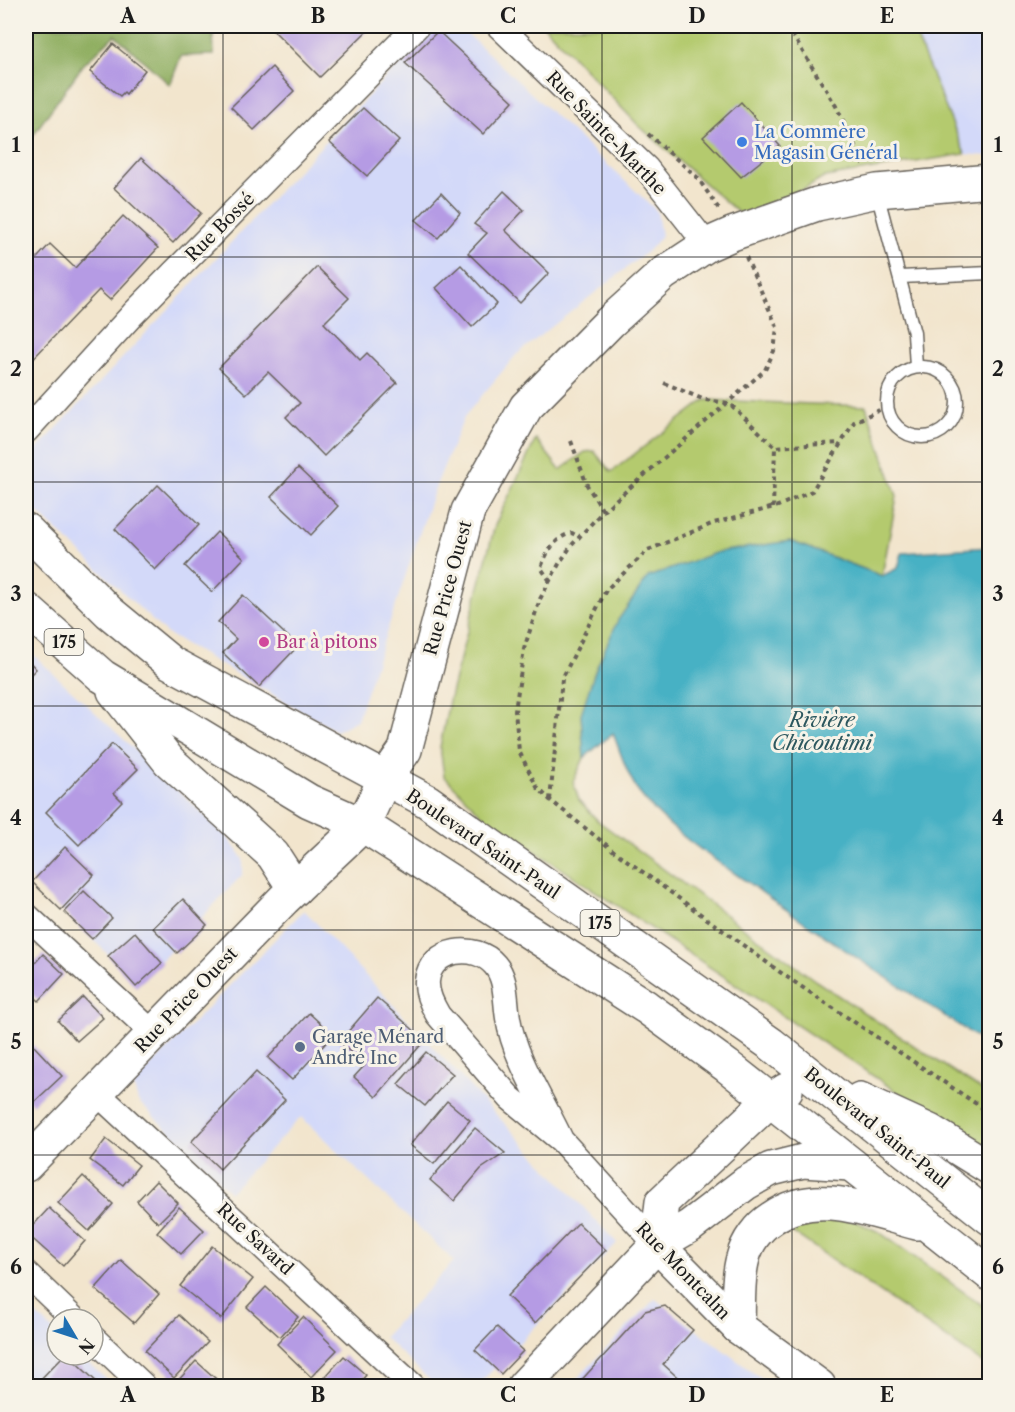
<svg xmlns="http://www.w3.org/2000/svg" width="1015" height="1412" font-family="'Libre Caslon Text',serif">
  <rect width="100%" height="100%" fill="#f7f3e8"/>
  <filter id="ink" filterUnits="userSpaceOnUse"><feTurbulence type="fractalNoise" baseFrequency=".0167" numOctaves="2"/><feDisplacementMap in="SourceGraphic" scale="12" xChannelSelector="R" yChannelSelector="G"/><feConvolveMatrix kernelMatrix="1 2 1 2 8 2 1 2 1" color-interpolation-filters="sRGB"/></filter>
  <filter id="wash" filterUnits="userSpaceOnUse"><feTurbulence type="fractalNoise" baseFrequency=".008" numOctaves="4" result="noise"/><feDisplacementMap in="SourceGraphic" scale="24" xChannelSelector="R" yChannelSelector="G"/><feGaussianBlur stdDeviation="1.35" result="paint"/><feColorMatrix in="noise" values="0 0 0 0 0 0 0 0 0 0 0 0 0 0 0 0 0 1.4 0 .05"/><feComposite in="paint" operator="in"/></filter>
  <g filter="url(#wash)">
    <rect width="100%" height="100%" fill="#f2e5cd"/>
    <g fill="#d3d9f9">
      <path d="M434,26H459L657,211L661,236L648,251L516,355L464,417L435,488L357,720L336,731L166,633L26,501V461Z"/>
      <path d="M920,26H989V156L965,154L918,41Z"/>
      <path d="M26,648L226,835L243,859V874L139,984L26,875Z"/>
      <path d="M304,910L617,1243L477,1386H436L384,1337L454,1261L301,1117L230,1192L138,1101L133,1084Z"/>
      <path d="M655,1299L771,1386H570Z"/>
      <path d="M26,1305L57,1334V1355H80L113,1386H26Z"/>
    </g>
    <g fill="#b4ca6e" stroke="#687345" stroke-width="1.5">
      <path d="M544,26H920L918,41L965,154L825,177L749,222L639,126Z"/>
      <path d="M705,400L866,406L897,496L882,576L790,541L581,714L584,758L573,782L579,800L598,821L816,981L989,1095V1153L484,817L444,776L440,747L449,701L495,525L536,439L560,470L585,452L594,451L611,472Z"/>
      <path d="M799,1218L853,1220L879,1232L989,1310V1367L782,1225Z"/>
    </g>
    <path fill="#8fae61" stroke="#56653e" stroke-width="1.5" d="M37,26H205L213,31L214,55L181,56L170,85L115,35L83,65L26,145V38Z"/>
    <path fill="#46b1c4" stroke="#316670" stroke-width="1.5" d="M790,541L882,576L898,568L902,553L989,547V1045C908,992 826,939 747,882C711,857 672,832 644,799C629,781 621,754 613,733L584,758L581,714L595,671L618,620L648,577L718,552Z"/>
    <g id="blocks">
      <g fill="#b59be4">
        <path d="M269,26H316L319,28L322,26H368L370,28L320,77Z"/>
        <path d="M438,31L513,101L483,134L405,63Z"/>
        <path d="M113,44L145,70L126,94L124,92L120,96L90,72Z"/>
        <path d="M272,67L294,91L254,130L231,107Z"/>
        <path d="M741,102L780,146L741,177L703,137Z"/>
        <path d="M363,108L399,141L367,176L329,142Z"/>
        <path d="M141,158L201,213L173,243L114,188Z"/>
        <path d="M504,191L524,210L505,230L549,273L520,303L468,253L487,233L474,224Z"/>
        <path d="M441,193L460,213L438,238L416,220Z"/>
        <path d="M123,216L158,248L110,300L99,290L26,366V270L50,244L75,268Z"/>
        <path d="M461,265L497,304L472,327L436,288Z"/>
        <path d="M317,267L349,298L324,323L360,360L367,353L397,383L324,456L286,417L300,403L268,372L246,394L219,368Z"/>
        <path d="M298,468L338,506L311,535L271,497Z"/>
        <path d="M158,485L199,525L155,570L115,529Z"/>
        <path d="M217,532L244,558L212,592L185,566Z"/>
        <path d="M243,595L298,646L259,687L223,653L236,639L218,622Z"/>
        <path d="M26,658L36,669L26,679Z"/>
        <path d="M112,744L138,769L114,793L122,801L79,845L46,812Z"/>
        <path d="M65,847L94,875L61,910L32,882Z"/>
        <path d="M84,891L112,918L92,939L64,912Z"/>
        <path d="M183,899L207,925L177,953L153,928Z"/>
        <path d="M135,932L162,963L136,987L108,956Z"/>
        <path d="M26,942L32,948L26,955Z"/>
        <path d="M43,954L64,974L39,1001L26,989V973Z"/>
        <path d="M83,997L103,1018L77,1041L58,1021Z"/>
        <path d="M377,998L425,1040L376,1097L354,1077L365,1065L339,1042Z"/>
        <path d="M309,1013L333,1035L292,1080L268,1058Z"/>
        <path d="M33,1045L62,1076L32,1104L26,1097V1051Z"/>
        <path d="M426,1052L453,1074L425,1106L398,1084Z"/>
        <path d="M256,1072L285,1100L220,1169L191,1142Z"/>
        <path d="M447,1101L470,1120L434,1164L410,1145Z"/>
        <path d="M475,1128L505,1153L481,1169L454,1201L430,1180Z"/>
        <path d="M106,1139L139,1165L123,1185L90,1160Z"/>
        <path d="M83,1176L113,1204L89,1231L58,1203Z"/>
        <path d="M156,1181L178,1203L158,1223L137,1201Z"/>
        <path d="M179,1207L204,1230L181,1254L157,1232Z"/>
        <path d="M49,1208L85,1241L63,1266L26,1233Z"/>
        <path d="M578,1223L606,1250L535,1323L507,1296Z"/>
        <path d="M212,1246L253,1279L221,1319L180,1286Z"/>
        <path d="M121,1260L159,1294L134,1323L95,1289Z"/>
        <path d="M266,1287L298,1317L280,1337L247,1307Z"/>
        <path d="M665,1306L693,1330L663,1364L687,1386H576L645,1311Z"/>
        <path d="M179,1315L208,1342L174,1378L145,1351Z"/>
        <path d="M303,1317L337,1350L311,1377L277,1344Z"/>
        <path d="M497,1327L523,1351L501,1374L475,1350Z"/>
        <path d="M64,1355H68L101,1386H34Z"/>
        <path d="M344,1356L366,1375L357,1386H317Z"/>
        <path d="M196,1361L224,1386H173Z"/>
      </g>
    </g>
  </g>
  <g filter="url(#ink)">
    <use href="#blocks" fill-opacity="0" stroke="#67625a" stroke-width="1.5"/>
    <g fill="none" stroke-linecap="round" stroke-linejoin="round">
      <defs>
        <g id="lane">
          <path d="M877,193L914,333L916,367"/>
          <path d="M900,277L990,273"/>
          <circle cx="922" cy="402" r="35"/>
        </g>
        <g id="street">
          <path d="M499,26L647,169L707,245"/>
          <path d="M26,431L133,314L417,26"/>
          <path d="M26,915L153,1033"/>
          <path d="M96,1092L413,1386"/>
          <path d="M561,1140C544,1103 514,1058 508,1018C505,1000 507,979 495,965C476,942 430,948 427,981C426,993 432,1005 438,1015L510,1098L561,1140L657,1245"/>
          <path d="M26,1273L74,1319"/>
          <path d="M93,1338L144,1386"/>
        </g>
        <g id="secondary">
          <path d="M26,1165L284,899L363,825L384,780L405,750L468,511L526,407L610,322L663,274L707,245L732,234L817,204L877,191L990,181"/>
          <path d="M524,1386L657,1245L738,1327L819,1386"/>
        </g>
        <g id="primary">
          <path d="M26,530L109,612L171,663L427,801L771,1044L990,1218"/>
          <path d="M26,609L102,676L309,801L363,825L646,1007L727,1066L990,1274"/>
          <path d="M114,691L169,761L273,855L295,889"/>
          <path d="M860,1099L930,1131L990,1168"/>
          <path d="M657,1245L662,1202L769,1101L786,1090"/>
          <path d="M657,1245L690,1226L746,1183L771,1169L803,1161L850,1164"/>
          <path d="M738,1327C739,1305 737,1279 743,1258C747,1242 758,1227 772,1218C816,1187 870,1211 917,1223"/>
        </g>
      </defs>
      <use href="#lane" stroke="#67625a" stroke-width="15"/>
      <use href="#street" stroke="#67625a" stroke-width="27"/>
      <use href="#secondary" stroke="#67625a" stroke-width="36"/>
      <use href="#primary" stroke="#67625a" stroke-width="36"/>
      <g stroke="#67625a" stroke-width="4" stroke-dasharray="4.5 4.5" stroke-linecap="butt">
        <path d="M789,26L790,31L836,106L865,167"/>
        <path d="M648,134L697,177L719,209"/>
        <path d="M746,257L777,327L774,351L765,370L603,511L571,546L559,564L540,599L524,649L515,711L519,751L537,787L550,800L614,851L784,975L990,1113"/>
        <path d="M664,383L705,400L729,403L775,447L839,443"/>
        <path d="M571,441L587,485L603,511"/>
        <path d="M773,508L775,447"/>
        <path d="M550,581L541,568C546,553 556,536 572,533L579,537"/>
        <path d="M550,800L562,679L606,590L648,550L714,523L778,506L812,491L854,422L888,406"/>
      </g>
      <use href="#lane" stroke="#fff" stroke-width="12"/>
      <use href="#street" stroke="#fff" stroke-width="24"/>
      <use href="#secondary" stroke="#fff" stroke-width="33"/>
      <use href="#primary" stroke="#fff" stroke-width="33"/>
    </g>
  </g>
  <path fill="none" stroke="#1c1c1c" stroke-width="1.5" stroke-opacity="0.55" d="M223,26V1386M413,26V1386M602,26V1386M792,26V1386M26,257H990M26,482H990M26,706H990M26,930H990M26,1155H990"/>
  <circle fill="#3f7fe0" stroke="#f7f3e8" stroke-width="2" cx="742" cy="142" r="6"/>
  <circle fill="#d1479c" stroke="#f7f3e8" stroke-width="2" cx="264" cy="642" r="6"/>
  <circle fill="#5c6f8a" stroke="#f7f3e8" stroke-width="2" cx="300" cy="1047" r="6"/>
  <g text-anchor="middle" stroke-width="6" stroke-linejoin="round" paint-order="stroke">
    <g fill="#f7f3e8" stroke="#5e5c59" stroke-width="1.5">
      <rect x="44.5" y="629" width="39" height="26" rx="4.5"/>
      <rect x="580.5" y="910" width="39" height="26" rx="4.5"/>
    </g>
    <g font-size="16" font-weight="bold" fill="#1c1c1c">
      <text x="64" y="648">175</text>
      <text x="600" y="929">175</text>
    </g>
    <g font-size="18" fill="#366cbe" stroke="#f7f3e8" text-anchor="start">
      <text x="754" y="138">La Commère<tspan x="754" dy="21">Magasin Général</tspan></text>
    </g>
    <g font-size="18" fill="#1c1c1c" stroke="#f7f3e8">
      <text transform="translate(606 133) rotate(46)" y="6">Rue Sainte-Marthe</text>
      <text transform="translate(220 227) rotate(-45)" y="6">Rue Bossé</text>
      <text transform="translate(448 588) rotate(-75)" y="6">Rue Price Ouest</text>
      <text transform="translate(483 844) rotate(34)" y="6">Boulevard Saint-Paul</text>
      <text transform="translate(186 1000) rotate(-46)" y="6">Rue Price Ouest</text>
      <text transform="translate(877 1128) rotate(39)" y="6">Boulevard Saint-Paul</text>
      <text transform="translate(255 1239) rotate(43)" y="6">Rue Savard</text>
      <text transform="translate(683 1271) rotate(46)" y="6">Rue Montcalm</text>
    </g>
    <g font-size="18" fill="#b23c85" stroke="#f7f3e8" text-anchor="start">
      <text x="276" y="648">Bar à pitons</text>
    </g>
    <g font-size="18" fill="#4e5e75" stroke="#f7f3e8" text-anchor="start">
      <text x="312" y="1043">Garage Ménard<tspan x="312" dy="21">André Inc</tspan></text>
    </g>
    <g font-size="20" font-style="italic" fill="#2d585f" stroke="#f7f3e8">
      <text x="822" y="727">Rivière<tspan x="822" dy="23">Chicoutimi</tspan></text>
    </g>
  </g>
  <rect width="1015" height="1412" fill="none" stroke="#f7f3e8" stroke-width="66"/>
  <g transform="translate(75 1337) rotate(129)"><circle r="28" fill="#f7f3e8" stroke="#9f9d96" stroke-width="1.5"/>
  <path d="M0-4.5L10 22L0 15L-10 22Z" fill="#1f6fb2"/>
  <text y="-9" font-size="16" font-weight="bold" text-anchor="middle" fill="#1c1c1c">N</text>
  </g>
  <rect x="33" y="33" width="949" height="1346" fill="none" stroke="#1c1c1c" stroke-width="2"/>
  <g font-size="20" text-anchor="middle" font-weight="bold" fill="#1c1c1c">
    <text x="128" y="23">A</text>
    <text x="318" y="23">B</text>
    <text x="508" y="23">C</text>
    <text x="697" y="23">D</text>
    <text x="887" y="23">E</text>
    <text x="16" y="152">1</text>
    <text x="998" y="152">1</text>
    <text x="16" y="376">2</text>
    <text x="998" y="376">2</text>
    <text x="16" y="601">3</text>
    <text x="998" y="601">3</text>
    <text x="16" y="825">4</text>
    <text x="998" y="825">4</text>
    <text x="16" y="1049">5</text>
    <text x="998" y="1049">5</text>
    <text x="16" y="1274">6</text>
    <text x="998" y="1274">6</text>
    <text x="128" y="1402">A</text>
    <text x="318" y="1402">B</text>
    <text x="508" y="1402">C</text>
    <text x="697" y="1402">D</text>
    <text x="887" y="1402">E</text>
  </g>
</svg>
